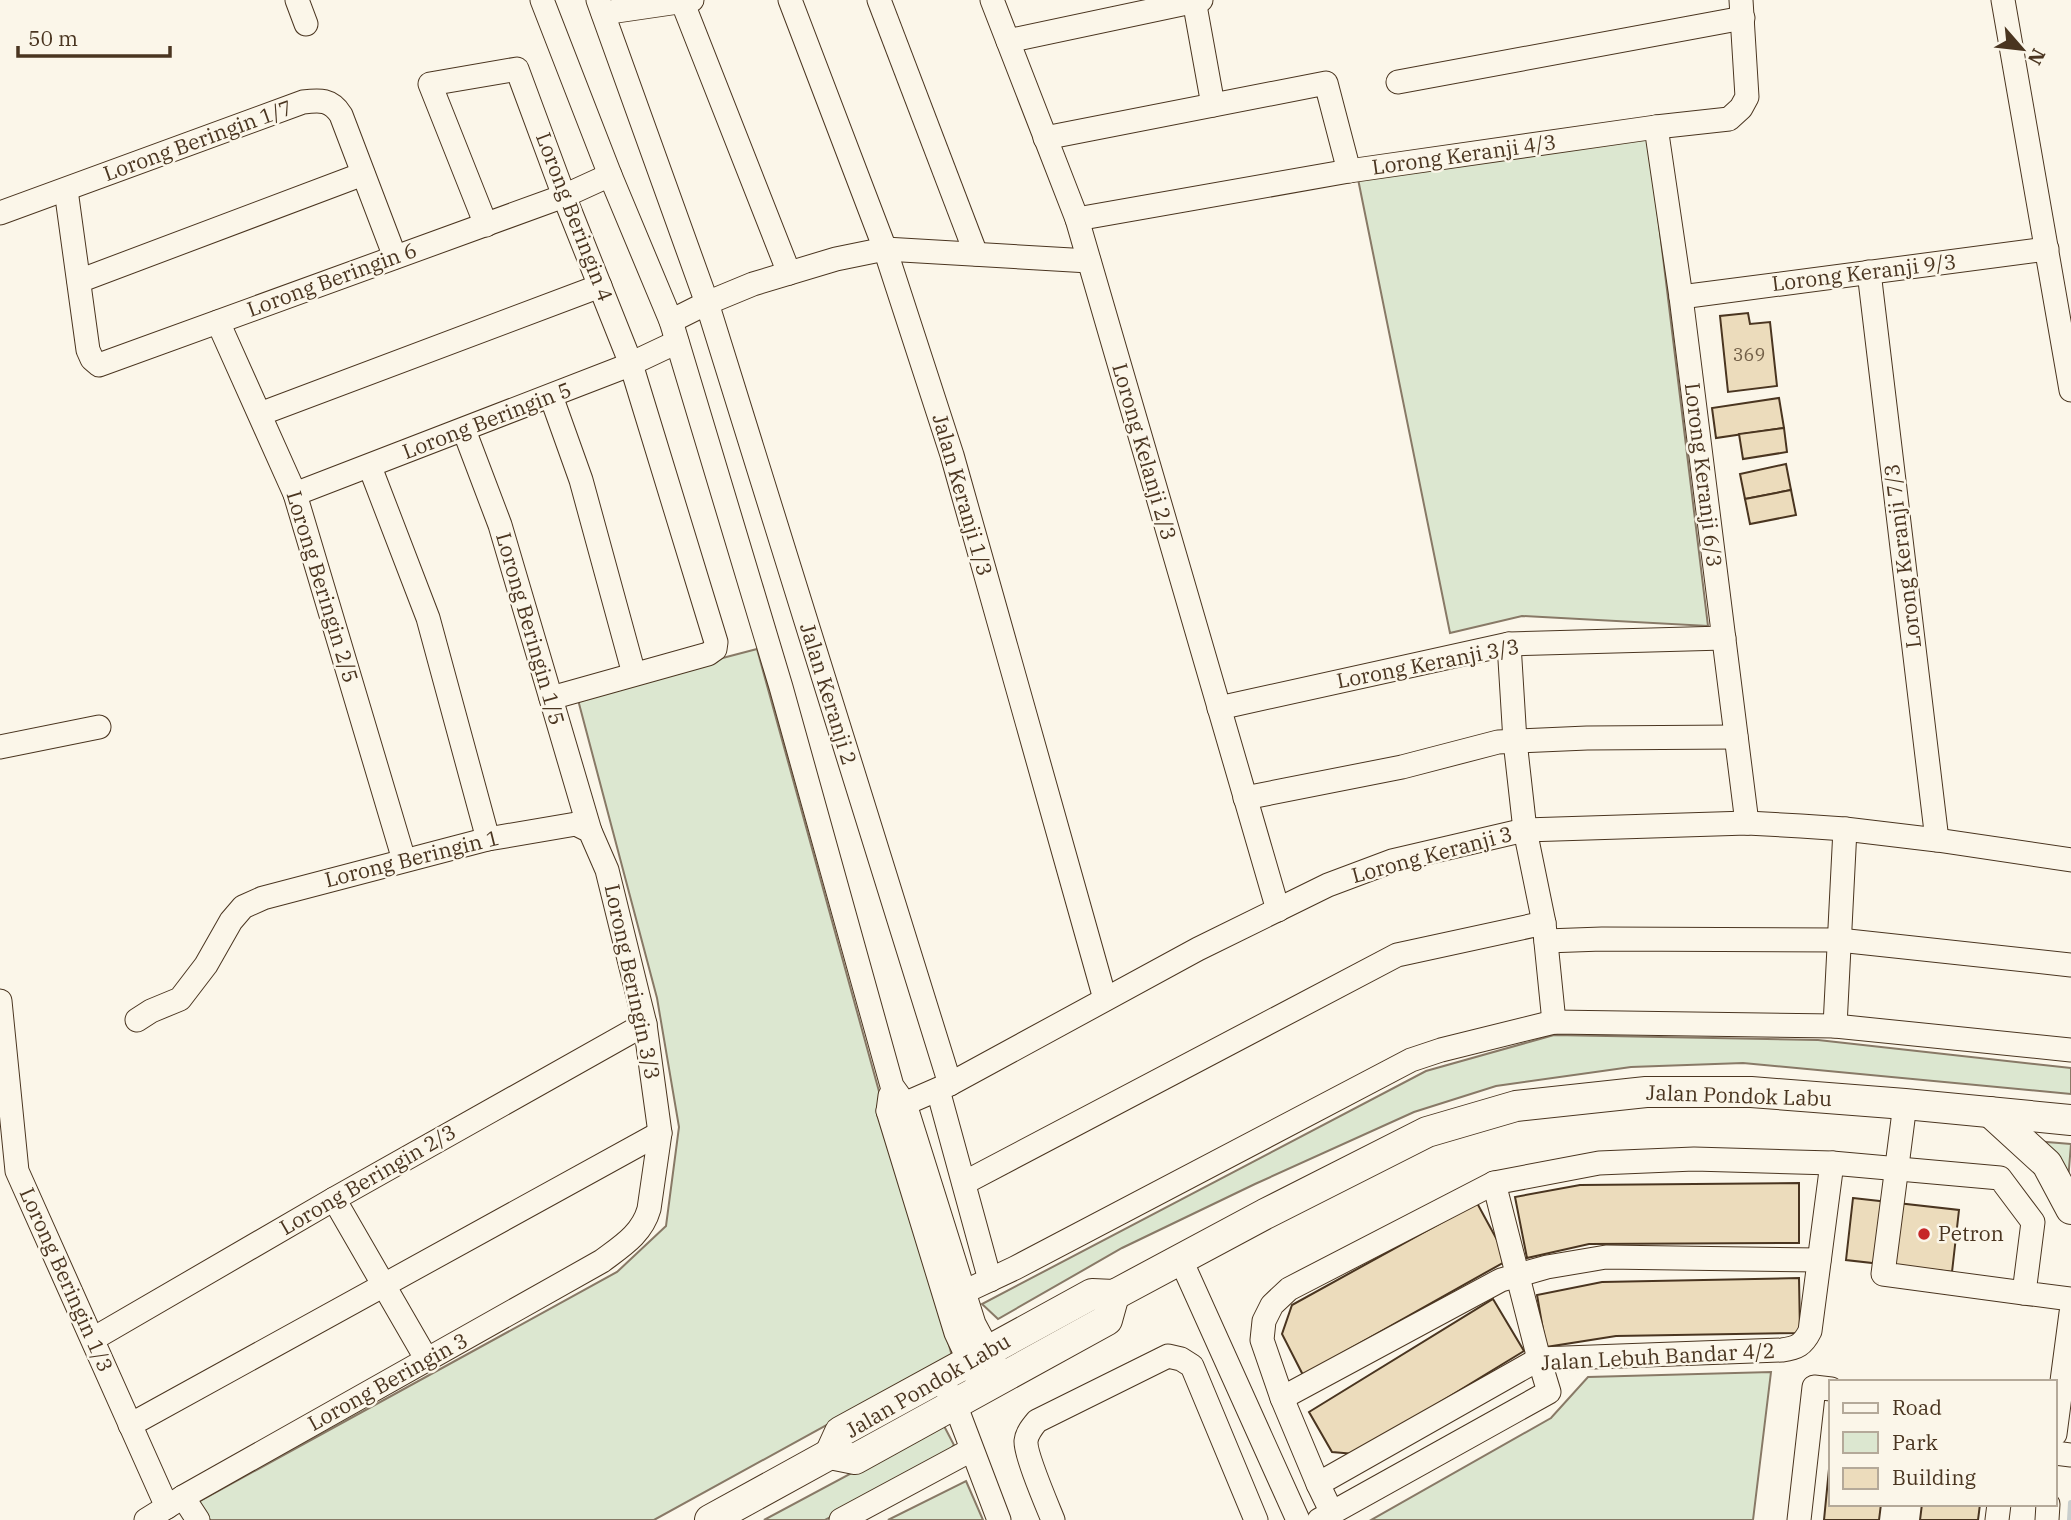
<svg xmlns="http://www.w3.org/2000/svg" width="2071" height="1520" font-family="'IBM Plex Serif',serif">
  <rect width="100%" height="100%" fill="#fbf6e9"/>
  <g fill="#dce7d0" stroke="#887966" stroke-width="2">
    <path d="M1648,134L1708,626L1522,616L1450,633L1358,179Z"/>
    <path d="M757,649L952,1356L654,1520H210L198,1502L617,1272L666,1226L679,1127L657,998L577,696Z"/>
    <path d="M1554,1035L1818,1040L2071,1068V1094L1743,1063L1631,1067L1496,1086L1414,1112L1255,1184L1122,1248L998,1319L982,1304L1426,1071Z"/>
    <path d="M2035,1141L2071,1144L2068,1181Z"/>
    <path d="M1771,1372L1753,1520H1371L1551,1418L1588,1377Z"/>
    <path d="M943,1424L954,1445L941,1460L825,1520H764Z"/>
    <path d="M966,1481L983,1520H888Z"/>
  </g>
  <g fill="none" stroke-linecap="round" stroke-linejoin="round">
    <path stroke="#c9cecd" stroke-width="6" d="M2070,1520L2071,1503"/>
  </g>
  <g fill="#ecdcbc" stroke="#4a3520" stroke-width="2">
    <path d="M1748,313L1750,324L1770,322L1777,386L1728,392L1720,316Z"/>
    <path d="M1779,398L1784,428L1716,438L1712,408Z"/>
    <path d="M1784,428L1787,452L1743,459L1739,434Z"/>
    <path d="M1786,464L1791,490L1745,499L1740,474Z"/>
    <path d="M1791,490L1796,515L1750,524L1745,499Z"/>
    <path d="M1799,1183V1243L1589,1244L1527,1258L1515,1197L1580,1185Z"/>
    <path d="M1853,1198L1959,1210L1952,1272L1846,1260Z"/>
    <path d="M1477,1203L1508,1260L1303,1375L1282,1334L1292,1305Z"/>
    <path d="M1799,1278L1800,1333L1616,1336L1546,1347L1537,1295L1602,1282Z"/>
    <path d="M1493,1299L1524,1351L1355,1454L1332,1452L1309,1412Z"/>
    <path d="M1831,1467V1504H1881L1879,1520H1824L1829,1469Z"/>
    <path d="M1922,1504H1980L1978,1520H1920Z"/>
  </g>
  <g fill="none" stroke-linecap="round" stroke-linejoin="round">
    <defs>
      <g id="minor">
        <path d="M297,0L306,24"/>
        <path d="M542,0L610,175L671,321L781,687L892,1086L905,1104L974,1324L995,1363"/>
        <path d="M598,0L707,303L950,1084"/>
        <path d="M790,0L885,249L952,455L1105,999"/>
        <path d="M879,0L976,254"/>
        <path d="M992,0L1077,219L1278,910"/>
        <path d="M1194,0L1213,105"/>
        <path d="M2003,0L2071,390"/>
        <path d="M682,1L789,273"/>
        <path d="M603,13L692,0"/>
        <path d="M1008,41L1201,0"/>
        <path d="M1398,82L1743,18"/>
        <path d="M1656,127L1681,297L1747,823"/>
        <path d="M1045,138L1326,83L1349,171"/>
        <path d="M66,190L88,350L92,359L99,365L564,196L610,175"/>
        <path d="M0,213L303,102C320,100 331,99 341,115L395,257"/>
        <path d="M1077,219L1349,171L1656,127L1729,119L1741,108L1747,97L1741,0"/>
        <path d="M486,225L430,84L517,69L564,196L631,364L716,642L715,649L708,654L551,698"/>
        <path d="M1869,272L1937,840"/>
        <path d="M79,281L363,174"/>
        <path d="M1681,297L2047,249"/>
        <path d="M671,321L707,303L753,284L836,259L885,249L1089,261"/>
        <path d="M218,322L295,494L404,860"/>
        <path d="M551,396L581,480L634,674"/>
        <path d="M260,414L600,286"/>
        <path d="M464,430L500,525L590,831"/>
        <path d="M370,467L428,618L488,839"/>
        <path d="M295,494L624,367L677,342"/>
        <path d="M1509,644L1515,741L1525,830L1544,923L1554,1022"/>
        <path d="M1219,708L1509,644L1724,638"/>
        <path d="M0,747L99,727"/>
        <path d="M1245,798L1402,767L1498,742L1587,738L1736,737"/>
        <path d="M1546,941L1602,939L1839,940L2071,965"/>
        <path d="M0,1001L17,1171L167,1507"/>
        <path d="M137,1020L151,1011L180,999L206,965L231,921L243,907L263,898L488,839L576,824L590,831L607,870L645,1024L660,1133L649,1209C642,1234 622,1246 602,1261L183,1497L146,1520"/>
        <path d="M1835,1026L1845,829"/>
        <path d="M938,1090L990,1280"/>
        <path d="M890,1096L888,1111L956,1333L976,1376"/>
        <path d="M1905,1104L1883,1274L2024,1293"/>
        <path d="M888,1111L950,1084L1198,949L1328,885L1392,861L1525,830L1747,823L1801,826L1845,829L1937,840L2071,860"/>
        <path d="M964,1183L1397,955L1544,923"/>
        <path d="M334,1199L427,1360"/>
        <path d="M1180,1258L1298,1520"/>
        <path d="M964,1292L1015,1268L1411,1060L1441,1050L1554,1022L1835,1026L2071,1050"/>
        <path d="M93,1339L334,1199L645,1024"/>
        <path d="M947,1390L955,1404L999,1520"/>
        <path d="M1282,1398L1501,1280L1547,1267L1606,1257L1819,1260"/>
        <path d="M130,1425L660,1133"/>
        <path d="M2055,1434L2071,1313"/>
        <path d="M2055,1453L2071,1455"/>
        <path d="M1318,1484L1539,1359L1782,1350C1797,1348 1803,1345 1810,1331L1832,1163"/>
        <path d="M183,1497L198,1520"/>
        <path d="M1332,1513L1318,1484L1282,1398L1262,1340L1264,1321L1272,1305L1289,1289L1494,1183L1599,1163L1694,1159L1832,1163L2000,1178L2033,1222L2024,1293L2071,1299"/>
        <path d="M841,1520L971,1450"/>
        <path d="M1053,1520C1047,1505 1025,1454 1026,1441C1027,1433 1032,1427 1037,1421L1168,1356L1181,1359L1192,1366L1256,1520"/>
        <path d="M1319,1520L1549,1392L1539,1359L1494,1183"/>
        <path d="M1799,1520L1814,1387L1831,1389"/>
        <path d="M1997,1520L1999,1504"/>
        <path d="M2047,1520L2048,1504"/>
      </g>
      <g id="major">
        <path d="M1990,1112L2047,1164L2071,1209"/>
        <path d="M830,1454L840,1432L1092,1294L1114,1295L1265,1214L1427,1132L1516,1106L1646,1092H1751L1905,1104L2071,1120"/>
        <path d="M830,1454L855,1459L1107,1320L1114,1295"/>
        <path d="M710,1520L830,1454"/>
      </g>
    </defs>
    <use href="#minor" stroke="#4a3520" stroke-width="25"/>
    <use href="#major" stroke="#4a3520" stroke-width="32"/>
    <use href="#minor" stroke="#fbf6e9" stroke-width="23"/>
    <use href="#major" stroke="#fbf6e9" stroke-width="30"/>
  </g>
  <circle fill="#c62828" stroke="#fbf6e9" stroke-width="2.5" cx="1924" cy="1234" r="7"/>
  <g text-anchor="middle" stroke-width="5" stroke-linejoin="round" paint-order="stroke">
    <g font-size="18" fill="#725f47">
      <text x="1749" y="361">369</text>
    </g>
    <g font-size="21" fill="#4a3520" stroke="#fbf6e9">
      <text transform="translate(198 141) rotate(-20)" y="7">Lorong Beringin 1/7</text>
      <text transform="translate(1464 155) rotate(-8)" y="7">Lorong Keranji 4/3</text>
      <text transform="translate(574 217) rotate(69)" y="7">Lorong Beringin 4</text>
      <text transform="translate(1864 273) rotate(-7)" y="7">Lorong Keranji 9/3</text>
      <text transform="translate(332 280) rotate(-20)" y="7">Lorong Beringin 6</text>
      <text transform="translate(487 421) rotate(-21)" y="7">Lorong Beringin 5</text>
      <text transform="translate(1144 452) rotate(74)" y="7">Lorong Kelanji 2/3</text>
      <text transform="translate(1703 475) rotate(83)" y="7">Lorong Keranji 6/3</text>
      <text transform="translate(962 495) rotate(74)" y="7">Jalan Keranji 1/3</text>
      <text transform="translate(1903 556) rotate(-97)" y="7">Lorong Keranji 7/3</text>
      <text transform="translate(322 587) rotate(73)" y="7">Lorong Beringin 2/5</text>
      <text transform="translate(530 629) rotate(74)" y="7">Lorong Beringin 1/5</text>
      <text transform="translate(1428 664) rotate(-11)" y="7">Lorong Keranji 3/3</text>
      <text transform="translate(828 694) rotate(73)" y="7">Jalan Keranji 2</text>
      <text transform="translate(1432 855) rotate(-15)" y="7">Lorong Keranji 3</text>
      <text transform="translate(412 859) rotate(-14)" y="7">Lorong Beringin 1</text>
      <text transform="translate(632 982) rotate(78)" y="7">Lorong Beringin 3/3</text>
      <text transform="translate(1739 1096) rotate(2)" y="7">Jalan Pondok Labu</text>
      <text transform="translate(368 1180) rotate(-30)" y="7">Lorong Beringin 2/3</text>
      <text transform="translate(66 1280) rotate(66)" y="7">Lorong Beringin 1/3</text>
      <text transform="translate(1658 1357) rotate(-3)" y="7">Jalan Lebuh Bandar 4/2</text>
      <text transform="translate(388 1382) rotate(-29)" y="7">Lorong Beringin 3</text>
      <text transform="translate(928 1386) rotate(-30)" y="7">Jalan Pondok Labu</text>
    </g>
    <g font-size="21" fill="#4a3520" stroke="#fbf6e9" text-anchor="start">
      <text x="1938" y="1241">Petron</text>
    </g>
  </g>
  <rect x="1829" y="1380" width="228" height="126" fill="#fbf6e9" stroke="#b4a999" stroke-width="2"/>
  <rect x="1843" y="1403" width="35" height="10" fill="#fbf6e9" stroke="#b4a999" stroke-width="2"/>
  <text x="1892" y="1415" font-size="21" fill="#4a3520">Road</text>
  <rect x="1843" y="1432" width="35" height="21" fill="#dce7d0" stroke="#b4a999" stroke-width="2"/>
  <text x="1892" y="1450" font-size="21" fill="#4a3520">Park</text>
  <rect x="1843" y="1468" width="35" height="21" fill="#ecdcbc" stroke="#b4a999" stroke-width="2"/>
  <text x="1892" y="1485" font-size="21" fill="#4a3520">Building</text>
  <g transform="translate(2022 49) rotate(118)" stroke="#fbf6e9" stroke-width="5" paint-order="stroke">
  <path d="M0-5L12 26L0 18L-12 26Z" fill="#4a3520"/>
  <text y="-10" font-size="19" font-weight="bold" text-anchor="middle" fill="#4a3520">N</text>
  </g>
  <path d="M18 46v10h152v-10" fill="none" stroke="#4a3520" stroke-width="3.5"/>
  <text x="28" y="46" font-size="21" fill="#4a3520" stroke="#fbf6e9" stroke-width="5" paint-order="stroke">50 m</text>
</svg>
